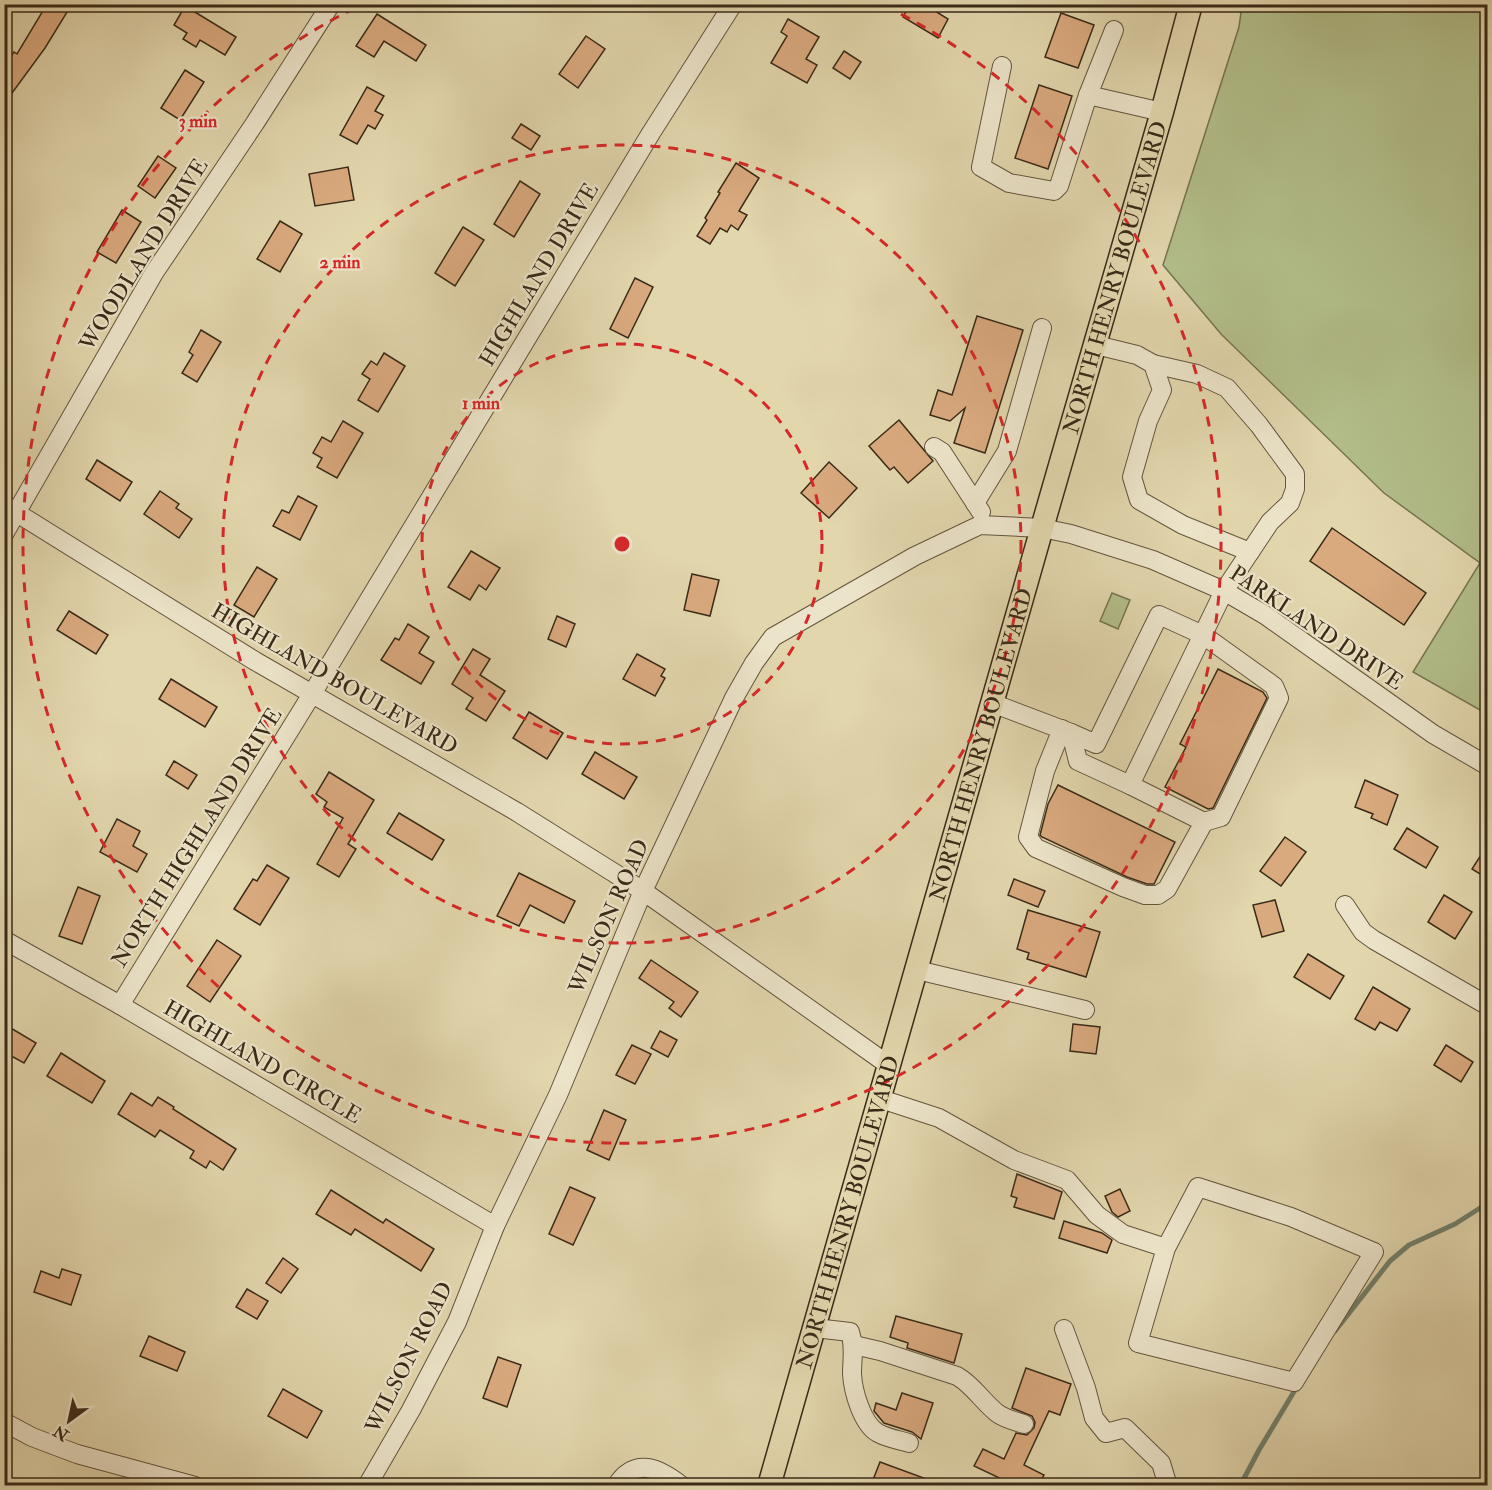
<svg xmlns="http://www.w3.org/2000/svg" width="1492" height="1490" font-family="'IM FELL Double Pica',serif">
  <rect width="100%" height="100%" fill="#e2d6ad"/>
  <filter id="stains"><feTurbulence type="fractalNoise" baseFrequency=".00333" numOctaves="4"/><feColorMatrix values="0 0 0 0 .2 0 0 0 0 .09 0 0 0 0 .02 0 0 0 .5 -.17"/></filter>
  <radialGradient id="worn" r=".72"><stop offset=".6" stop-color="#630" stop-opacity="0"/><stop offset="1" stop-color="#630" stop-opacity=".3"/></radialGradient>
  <g fill="#b2be8a" stroke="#767451" stroke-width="1.5">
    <path d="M1242,5H1487V714L1413,672L1480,563L1384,493L1221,334L1163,265L1239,27Z"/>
    <path d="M1112,593L1130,600L1118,629L1100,621Z"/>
  </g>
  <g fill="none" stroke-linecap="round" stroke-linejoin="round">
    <g stroke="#71806c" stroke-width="5">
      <path d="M1335,1331L1390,1261L1409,1245L1455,1224L1488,1203"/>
      <path d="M1240,1486L1259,1450L1298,1385"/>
    </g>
  </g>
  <g fill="#daaa7f" stroke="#3a2a18" stroke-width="1.5">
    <path d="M47,4H72L45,48L4,104V65L14,52L17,54Z"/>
    <path d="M910,4H939L935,11L948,19L938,38L903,17Z"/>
    <path d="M185,6L236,37L225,55L200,40L196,47L183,39L187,33L174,25Z"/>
    <path d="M1061,13L1094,25L1078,68L1045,57Z"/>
    <path d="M377,14L426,45L416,61L384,41L374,57L356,46Z"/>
    <path d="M788,19L819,37L806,59L817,65L807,83L771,63L787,36L781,32Z"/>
    <path d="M586,36L605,49L578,88L559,74Z"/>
    <path d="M844,51L861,62L850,79L833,68Z"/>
    <path d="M185,70L204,82L180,120L161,108Z"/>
    <path d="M1039,85L1072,96L1048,169L1015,158Z"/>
    <path d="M367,87L384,96L375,111L383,115L375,129L368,125L357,144L340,135Z"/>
    <path d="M521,124L540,136L531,150L512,138Z"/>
    <path d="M158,156L176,168L155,198L138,186Z"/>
    <path d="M736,163L759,178L739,211L747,215L738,230L731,225L727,232L720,228L710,244L697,236L707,220L705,218L720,193L718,192Z"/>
    <path d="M348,167L354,200L315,206L309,174Z"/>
    <path d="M520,181L540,194L514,237L494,224Z"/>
    <path d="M122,210L141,222L116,263L97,252Z"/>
    <path d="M280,221L302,234L280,272L257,259Z"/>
    <path d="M463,227L484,240L455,286L435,273Z"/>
    <path d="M635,278L653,287L628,338L610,329Z"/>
    <path d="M977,316L1023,330L985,453L954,443L965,408L950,421L930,415L938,390L952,395Z"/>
    <path d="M201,330L221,342L197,382L182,373L193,355L189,352Z"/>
    <path d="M384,353L405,366L378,412L358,400L370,379L362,374L371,361L377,365Z"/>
    <path d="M899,420L933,461L908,483L894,467L890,470L869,446Z"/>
    <path d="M343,421L363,433L337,478L317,467L322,458L313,453L322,437L331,442Z"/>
    <path d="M97,460L132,482L120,501L86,479Z"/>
    <path d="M829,462L857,488L829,518L801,493Z"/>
    <path d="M160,491L179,504L176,508L192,519L179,538L144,514Z"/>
    <path d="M298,496L317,506L300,540L273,526L282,510L289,513Z"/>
    <path d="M1332,528L1426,593L1404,625L1310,561Z"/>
    <path d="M471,551L500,568L486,590L479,585L470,600L448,587Z"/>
    <path d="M257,567L277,579L254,617L234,605Z"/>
    <path d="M692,574L719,580L710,616L684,610Z"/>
    <path d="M69,611L108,635L96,654L57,630Z"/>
    <path d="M557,616L575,624L566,647L548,639Z"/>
    <path d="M408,624L429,637L419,653L434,662L421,684L381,660L395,638L399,640Z"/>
    <path d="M473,649L490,659L480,675L505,691L486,721L466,709L473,698L452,684Z"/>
    <path d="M637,654L665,669L661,676L665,678L655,696L623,679Z"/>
    <path d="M1218,669L1263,692L1267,698L1213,808L1208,809L1165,787L1186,747L1180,744Z"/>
    <path d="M171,679L217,707L205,727L159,699Z"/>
    <path d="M529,712L563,733L547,759L513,738Z"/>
    <path d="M595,752L637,777L624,799L582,774Z"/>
    <path d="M174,761L197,775L188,789L166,775Z"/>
    <path d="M329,772L374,800L348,844L356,849L339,877L317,864L343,818L324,807L327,802L316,794Z"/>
    <path d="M1365,780L1398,795L1387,825L1371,818L1373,814L1355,807Z"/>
    <path d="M1058,785L1175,842L1154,884H1147L1127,877L1042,837L1040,835L1048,804Z"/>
    <path d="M399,813L444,840L432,860L387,833Z"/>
    <path d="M117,819L140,831L133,846L147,854L137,872L100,852Z"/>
    <path d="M1407,828L1438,847L1426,868L1394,849Z"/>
    <path d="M1285,837L1306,852L1281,886L1260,871Z"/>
    <path d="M1488,844V879L1472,869Z"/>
    <path d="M267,865L289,878L260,925L234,909L253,879L257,881Z"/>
    <path d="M519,873L575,901L564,923L530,905L519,926L497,916Z"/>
    <path d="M1014,879L1045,891L1038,907L1008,895Z"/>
    <path d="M78,887L100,896L82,944L59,936Z"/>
    <path d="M1444,895L1472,912L1455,939L1428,922Z"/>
    <path d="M1275,900L1284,931L1262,937L1253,905Z"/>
    <path d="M1028,910L1100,932L1086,977L1027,959L1029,953L1017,949Z"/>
    <path d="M217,940L241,956L210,1002L187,986Z"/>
    <path d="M1308,954L1344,976L1330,999L1294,977Z"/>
    <path d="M651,960L698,992L681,1017L669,1008L674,1002L639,978Z"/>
    <path d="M1373,987L1410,1009L1397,1031L1380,1022L1375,1030L1355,1019Z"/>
    <path d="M4,1024L36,1043L24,1063L4,1052Z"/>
    <path d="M1073,1024L1100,1027L1096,1054L1070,1051Z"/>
    <path d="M660,1031L677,1040L668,1057L651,1048Z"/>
    <path d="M632,1045L651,1054L635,1084L616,1075Z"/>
    <path d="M1446,1045L1473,1062L1461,1082L1434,1065Z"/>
    <path d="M61,1053L105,1081L92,1103L47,1076Z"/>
    <path d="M131,1093L152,1106L158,1097L174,1107L173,1109L236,1149L223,1170L210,1161L206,1168L190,1158L194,1151L160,1130L155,1137L118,1114Z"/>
    <path d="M604,1110L626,1120L609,1160L587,1150Z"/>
    <path d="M1017,1174L1062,1192L1054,1219L1014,1207L1017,1198L1011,1196Z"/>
    <path d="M570,1187L595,1198L573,1245L549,1234Z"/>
    <path d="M1120,1189L1130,1211L1118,1217L1112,1212L1105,1196Z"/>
    <path d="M331,1190L383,1223L386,1219L434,1249L421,1271L355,1229L351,1235L316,1214Z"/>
    <path d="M1064,1221L1102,1233L1112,1240L1107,1253L1059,1238Z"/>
    <path d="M283,1258L298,1269L281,1293L266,1283Z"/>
    <path d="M62,1269L81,1275L71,1305L34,1292L41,1271L59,1278Z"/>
    <path d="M247,1289L268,1301L257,1319L236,1307Z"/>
    <path d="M896,1316L962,1334L954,1363L907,1348L908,1343L890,1337Z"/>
    <path d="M149,1336L185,1352L177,1371L140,1356Z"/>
    <path d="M498,1357L521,1365L507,1407L483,1398Z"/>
    <path d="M1026,1368L1071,1384L1060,1415L1049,1411L1024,1465L1044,1475L1039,1485H1014L974,1466L983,1449L1004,1459L1016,1433L1027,1435L1034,1428L1035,1422L1032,1416L1012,1408Z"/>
    <path d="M283,1389L322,1411L307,1438L268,1416Z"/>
    <path d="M902,1393L933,1403L921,1439L912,1432L884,1423L874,1411L876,1403L896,1410Z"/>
    <path d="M880,1462L940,1484V1485H871Z"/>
  </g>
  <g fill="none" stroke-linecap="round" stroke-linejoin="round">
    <defs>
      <g id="minor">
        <path d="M1114,30L1088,95L1162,112"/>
        <path d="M1002,66L981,167L1009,183L1054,191L1059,186L1088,95"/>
        <path d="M1096,345L1137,355L1153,364L1162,390L1148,421L1132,477L1139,500L1183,525L1250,552"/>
        <path d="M934,447L942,452L981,512"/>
        <path d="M975,503L1007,451L1042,328"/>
        <path d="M4,505L255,661L517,812L643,891L890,1066"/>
        <path d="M4,534L154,273L255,123L331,4"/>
        <path d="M992,703L1071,733L1078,761L1130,785L1224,591L1270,522L1290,503L1295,489V474L1259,425L1227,388L1197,374L1153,364"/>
        <path d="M1062,729L1045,771L1028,837L1036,848L1123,887L1145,895H1158L1167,889L1204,822L1130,785"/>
        <path d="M1071,733L1096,744L1159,615L1203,635L1274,686L1279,698L1221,817L1204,822"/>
        <path d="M1345,905L1363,932L1374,940L1483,1003L1488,996"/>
        <path d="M4,940L120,1005L495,1226"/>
        <path d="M917,970L1085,1010"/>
        <path d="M120,1005L312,694L651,133L733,4"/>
        <path d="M881,1099L939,1118L1014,1160L1067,1180L1097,1215L1123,1234L1166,1248L1138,1343L1294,1382L1374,1252L1291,1217L1198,1187L1166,1248"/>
        <path d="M815,1328L850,1332C855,1347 852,1359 852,1374C853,1391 862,1424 878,1433C887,1438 899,1440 909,1443"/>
        <path d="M1064,1329L1086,1388L1094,1418L1106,1433L1125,1428L1161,1463L1168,1486"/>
        <path d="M854,1345L880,1351L957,1376C973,1385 982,1401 997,1413C1005,1419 1015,1421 1024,1424"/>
        <path d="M4,1422L32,1437L77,1454L195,1486"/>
        <path d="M367,1486L411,1410L457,1322L495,1226L558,1095L643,891L734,698L754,663L773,637L915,556L980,525L1042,528L1071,534L1153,560L1224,591L1265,615L1433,734L1488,766"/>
        <path d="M616,1486C635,1456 659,1468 682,1486"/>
      </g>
      <g id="major">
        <path id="s1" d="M769,1486L1042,528L1162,112L1191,4"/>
      </g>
    </defs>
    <use href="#minor" stroke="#64553d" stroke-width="20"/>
    <use href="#major" stroke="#3a2a18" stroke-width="25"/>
    <use href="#minor" stroke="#ece4ca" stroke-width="18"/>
    <use href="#major" stroke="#e2d6ad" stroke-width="22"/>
  </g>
  <g fill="none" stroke="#d62828" stroke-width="3" stroke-dasharray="10 8">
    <circle cx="622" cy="544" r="200"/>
    <circle cx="622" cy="544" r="399"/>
    <path d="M885 6A599 599 0 1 1 359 6"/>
  </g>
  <g text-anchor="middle" stroke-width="4.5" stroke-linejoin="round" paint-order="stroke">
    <g font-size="22" fill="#3a2a18" stroke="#ece4ca">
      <text transform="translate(143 254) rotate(-58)" y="8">WOODLAND DRIVE</text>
      <text transform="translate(538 274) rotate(-59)" y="8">HIGHLAND DRIVE</text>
      <text dy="8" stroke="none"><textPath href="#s1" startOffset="1257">NORTH HENRY BOULEVARD</textPath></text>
      <text transform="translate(1317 627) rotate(34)" y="8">PARKLAND DRIVE</text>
      <text transform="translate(335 678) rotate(30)" y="8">HIGHLAND BOULEVARD</text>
      <text dy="8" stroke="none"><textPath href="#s1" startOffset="771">NORTH HENRY BOULEVARD</textPath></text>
      <text transform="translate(196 837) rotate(-58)" y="8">NORTH HIGHLAND DRIVE</text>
      <text transform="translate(608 916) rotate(-66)" y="8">WILSON ROAD</text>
      <text transform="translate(263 1061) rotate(30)" y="8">HIGHLAND CIRCLE</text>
      <text dy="8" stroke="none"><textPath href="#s1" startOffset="285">NORTH HENRY BOULEVARD</textPath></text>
      <text transform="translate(408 1357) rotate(-63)" y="8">WILSON ROAD</text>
    </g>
  </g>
  <circle cx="622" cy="544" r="9" fill="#d62828" stroke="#ece4ca" stroke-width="3"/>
  <g font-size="18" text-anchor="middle" font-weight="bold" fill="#d62828" stroke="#ece4ca" stroke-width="4.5" stroke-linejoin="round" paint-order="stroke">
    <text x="198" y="127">3 min</text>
    <text x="340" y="268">2 min</text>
    <text x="481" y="409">1 min</text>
  </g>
  <rect width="1492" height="1490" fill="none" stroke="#e2d6ad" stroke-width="24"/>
  <rect x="6" y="6" width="1480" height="1478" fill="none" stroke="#3a2a18" stroke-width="3"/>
  <rect x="12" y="12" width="1468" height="1466" fill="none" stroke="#3a2a18" stroke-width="1.5"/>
  <g transform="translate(69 1421) rotate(213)" stroke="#ece4ca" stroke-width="4.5" paint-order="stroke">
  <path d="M0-4.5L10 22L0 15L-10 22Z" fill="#3a2a18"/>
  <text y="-9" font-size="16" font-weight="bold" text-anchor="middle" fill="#3a2a18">N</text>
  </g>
  <rect width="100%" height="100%" filter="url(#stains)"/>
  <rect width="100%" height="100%" fill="url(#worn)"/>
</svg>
